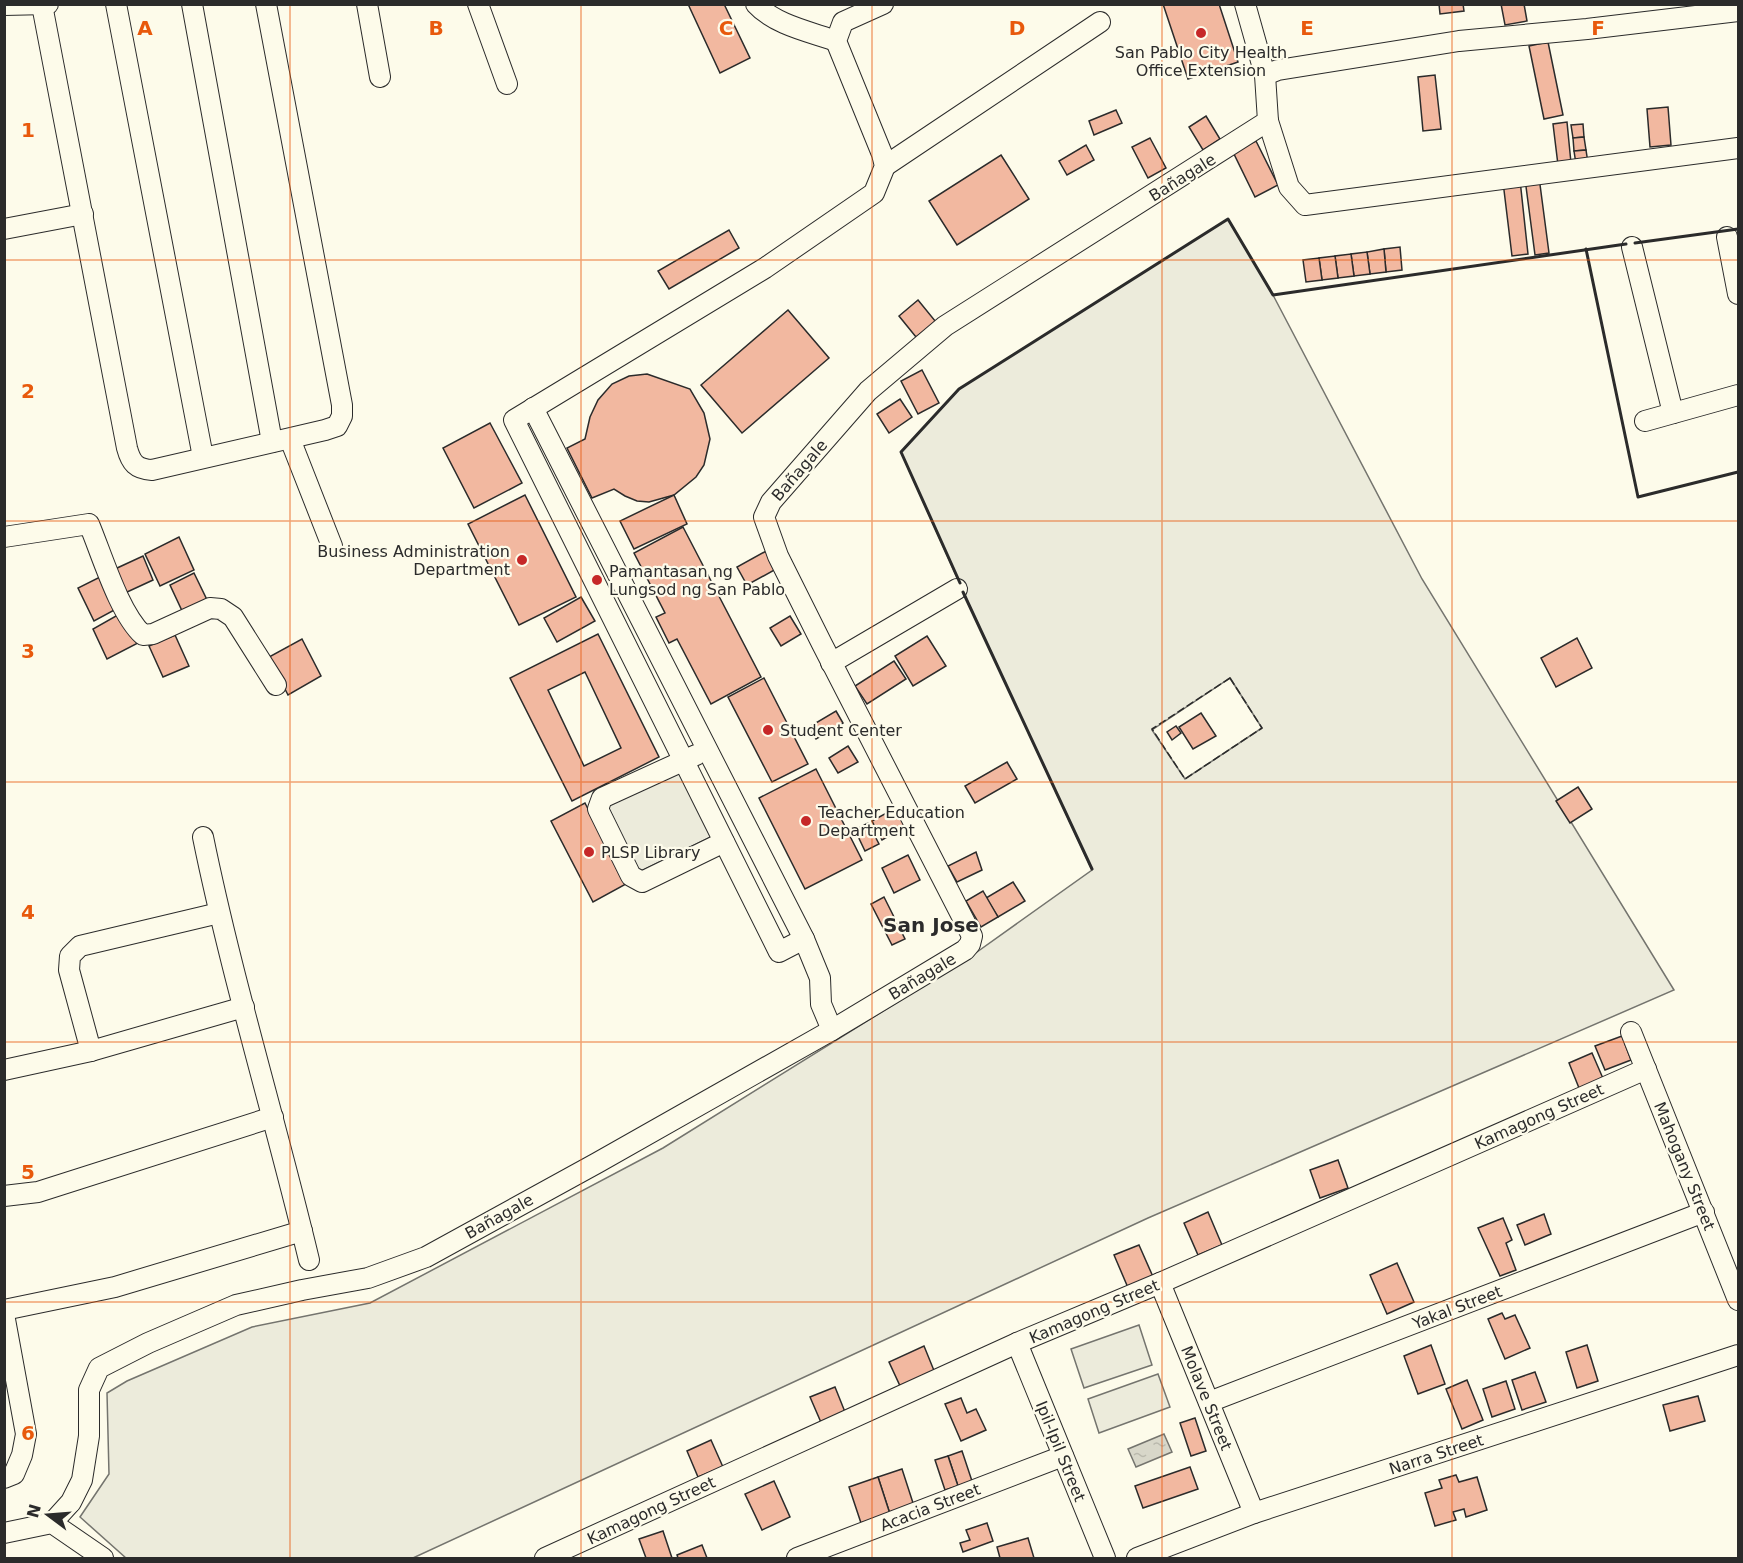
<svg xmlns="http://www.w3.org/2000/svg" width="1743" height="1563" font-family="'DejaVu Sans',sans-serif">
  <defs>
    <pattern id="water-ripples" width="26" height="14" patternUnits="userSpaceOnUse" patternTransform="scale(1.5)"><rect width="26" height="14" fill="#d8d7c9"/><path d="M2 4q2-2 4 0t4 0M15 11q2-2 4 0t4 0" fill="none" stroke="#bab9ad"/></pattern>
  </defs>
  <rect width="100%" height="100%" fill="#fdfbea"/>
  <g fill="#ecebdb" stroke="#74746e" stroke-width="1.5" fill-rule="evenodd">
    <path d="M1228,219L1273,295L1422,579L1674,990L1148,1218L413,1558H126L80,1517L109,1474L107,1393L127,1381L252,1327L370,1303L663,1148L970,957L1092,870L967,600L901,452L959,389ZM1230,678L1262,728L1185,779L1152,730Z"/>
    <path d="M681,768L713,836L639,872L607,805Z"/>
    <path d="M1139,1325L1152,1365L1084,1388L1071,1349Z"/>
    <path d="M1158,1374L1170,1407L1099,1433L1088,1399Z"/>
  </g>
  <path fill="url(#water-ripples)" stroke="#74746e" stroke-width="1.5" d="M1164,1434L1172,1452L1136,1467L1128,1449Z"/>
  <g fill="#f2b8a0" stroke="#2b2b2b" stroke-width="1.5" fill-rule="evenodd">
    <path d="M688,4H724L750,58L720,73Z"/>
    <path d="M1163,4H1219L1238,62L1188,79Z"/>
    <path d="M1439,4H1463L1464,11L1440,14Z"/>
    <path d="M1501,4H1524L1527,21L1505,25Z"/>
    <path d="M1548,42L1563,115L1544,119L1529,46Z"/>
    <path d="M1435,75L1441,129L1423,131L1418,77Z"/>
    <path d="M1668,107L1671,145L1650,147L1647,109Z"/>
    <path d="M1116,110L1122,123L1094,135L1089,121Z"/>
    <path d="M1206,116L1220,139L1203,150L1189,127Z"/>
    <path d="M1567,122L1571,163L1558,165L1553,124Z"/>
    <path d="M1583,124L1584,137L1573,138L1571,125Z"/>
    <path d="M1584,137L1586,150L1574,151L1573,138Z"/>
    <path d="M1150,138L1166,168L1148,178L1132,147Z"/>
    <path d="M1256,141L1278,185L1255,197L1233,152Z"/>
    <path d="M1086,145L1094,160L1067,175L1059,161Z"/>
    <path d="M1586,150L1588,163L1576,164L1574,151Z"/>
    <path d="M1001,155L1029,199L957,245L929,201Z"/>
    <path d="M1539,177L1549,253L1535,255L1525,179Z"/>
    <path d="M1520,180L1528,254L1512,256L1503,182Z"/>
    <path d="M729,230L739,248L669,289L658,271Z"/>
    <path d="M1400,247L1402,270L1386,272L1384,249Z"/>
    <path d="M1384,249L1386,272L1370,274L1367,252Z"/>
    <path d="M1367,252L1370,274L1354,276L1351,254Z"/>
    <path d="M1351,254L1354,276L1338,278L1335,256Z"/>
    <path d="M1335,256L1338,278L1322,280L1319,258Z"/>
    <path d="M1319,258L1322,280L1306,282L1303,260Z"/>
    <path d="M918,300L936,322L916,337L899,316Z"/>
    <path d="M788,310L829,358L742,433L701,385Z"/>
    <path d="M922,370L939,403L918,414L901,381Z"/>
    <path d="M647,374L690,389L704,413L710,439L704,465L696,477L674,495L649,502L637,501L625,496L614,489L592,498L567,448L585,439L590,417L598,400L612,384L629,376Z"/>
    <path d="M900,399L912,417L889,433L877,414Z"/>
    <path d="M490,423L522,483L474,508L443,448Z"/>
    <path d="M525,495L576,597L519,625L468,524Z"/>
    <path d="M674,495L687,524L634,549L620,521Z"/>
    <path d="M683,527L761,677L711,704L677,639L669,643L656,617L665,613L634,553Z"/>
    <path d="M179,537L194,570L160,586L145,554Z"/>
    <path d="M768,550L778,568L747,585L737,567Z"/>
    <path d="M143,556L153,580L125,593L115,569Z"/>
    <path d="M194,573L209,604L184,615L170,585Z"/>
    <path d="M104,575L120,607L94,621L78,588Z"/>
    <path d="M581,597L595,621L557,642L544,618Z"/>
    <path d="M123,612L138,643L107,659L93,629Z"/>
    <path d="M790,616L801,634L781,646L770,628Z"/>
    <path d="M598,634L659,757L572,801L510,678ZM585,672L621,748L584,766L548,690Z"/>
    <path d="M175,635L189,666L163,677L149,646Z"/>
    <path d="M927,636L946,666L913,686L895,656Z"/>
    <path d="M1577,638L1592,668L1556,687L1541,658Z"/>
    <path d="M302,639L321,676L288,695L269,657Z"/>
    <path d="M894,661L906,679L867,704L855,686Z"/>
    <path d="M764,678L808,764L772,782L728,697Z"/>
    <path d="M836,711L843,723L816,739L809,727Z"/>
    <path d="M1201,713L1216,736L1193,749L1179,727Z"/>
    <path d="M1176,726L1181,733L1172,740L1167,732Z"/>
    <path d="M848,746L858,762L838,773L829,758Z"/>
    <path d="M1007,762L1017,779L975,803L965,786Z"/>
    <path d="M816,769L862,860L805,889L759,798Z"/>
    <path d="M1578,787L1592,809L1570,823L1556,801Z"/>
    <path d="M585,803L626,884L593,902L551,821Z"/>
    <path d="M899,806L909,825L882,840L872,821Z"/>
    <path d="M868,823L879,844L865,851L855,830Z"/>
    <path d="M976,852L982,870L957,882L948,866Z"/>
    <path d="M908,855L920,880L894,893L882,868Z"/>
    <path d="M1013,882L1025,901L998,917L986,898Z"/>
    <path d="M983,891L998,917L981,927L966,901Z"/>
    <path d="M884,897L905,939L892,945L871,904Z"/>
    <path d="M1622,1036L1631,1060L1605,1070L1595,1046Z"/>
    <path d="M1592,1053L1605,1083L1581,1093L1569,1063Z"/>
    <path d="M1338,1160L1348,1188L1320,1198L1310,1170Z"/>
    <path d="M1208,1212L1222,1245L1198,1255L1184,1223Z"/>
    <path d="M1544,1214L1551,1234L1525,1245L1517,1225Z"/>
    <path d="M1503,1218L1512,1240L1506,1243L1516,1270L1500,1276L1478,1228Z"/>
    <path d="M1139,1245L1154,1279L1129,1290L1114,1255Z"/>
    <path d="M1397,1263L1414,1302L1387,1314L1370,1275Z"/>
    <path d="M1502,1313L1505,1319L1515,1315L1530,1348L1505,1359L1488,1319Z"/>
    <path d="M1431,1345L1445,1384L1418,1394L1404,1356Z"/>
    <path d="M1587,1345L1598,1381L1577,1388L1566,1352Z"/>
    <path d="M924,1346L935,1373L901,1388L889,1362Z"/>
    <path d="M1535,1372L1546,1402L1522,1410L1512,1380Z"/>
    <path d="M1467,1380L1483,1420L1462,1429L1446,1389Z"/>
    <path d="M1506,1381L1515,1409L1492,1417L1483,1389Z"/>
    <path d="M835,1387L847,1417L823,1427L810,1397Z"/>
    <path d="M1698,1396L1705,1421L1670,1431L1663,1405Z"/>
    <path d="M961,1398L967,1413L976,1409L986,1430L961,1441L945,1404Z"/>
    <path d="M1195,1418L1206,1451L1191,1456L1180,1423Z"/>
    <path d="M711,1440L723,1467L698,1477L687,1451Z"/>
    <path d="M962,1451L972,1481L958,1486L948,1456Z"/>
    <path d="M948,1456L958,1486L945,1490L935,1460Z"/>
    <path d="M1190,1467L1198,1489L1143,1508L1135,1486Z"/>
    <path d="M902,1469L914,1506L890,1514L878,1477Z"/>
    <path d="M1456,1475L1459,1482L1477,1477L1487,1510L1466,1517L1464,1509L1453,1512L1456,1520L1435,1526L1425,1493L1442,1488L1439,1480Z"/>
    <path d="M878,1477L890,1514L861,1523L849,1487Z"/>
    <path d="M774,1481L790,1517L762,1530L745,1494Z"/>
    <path d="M987,1523L993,1541L963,1552L960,1543L970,1540L966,1530Z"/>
    <path d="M663,1531L672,1558H646L639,1539Z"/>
    <path d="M1028,1538L1034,1558H1000L997,1547Z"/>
    <path d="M702,1545L707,1558H678L677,1555Z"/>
  </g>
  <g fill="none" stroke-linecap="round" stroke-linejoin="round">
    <defs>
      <g id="minor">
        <path d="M116,4L203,457"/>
        <path d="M192,4L272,442"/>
        <path d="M367,4L380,77"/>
        <path d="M478,4L507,84"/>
        <path d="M756,4C775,25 811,32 836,41"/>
        <path d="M4,5L48,4"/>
        <path d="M42,5L127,448C131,463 136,469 152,470L325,430L337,426L342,416V405L266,4"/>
        <path d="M1265,75L1278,70L1459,41L1587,29L1738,11"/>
        <path d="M1268,121L1289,187L1305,205L1738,148"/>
        <path d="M885,166L1100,22"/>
        <path d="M4,229L83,214"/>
        <path d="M1727,237L1738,294"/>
        <path d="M1632,247L1673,413"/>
        <path d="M533,408L804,939L820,978L821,1004L832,1030"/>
        <path d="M1645,421L1738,395"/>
        <path d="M290,439L332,546"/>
        <path d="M4,537L89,524C102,555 119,613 143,635L153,634L210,608L221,609L233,617L276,685"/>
        <path d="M831,663L957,589"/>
        <path d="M696,755L602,798L598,809L631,876L642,882L724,842"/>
        <path d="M203,837C232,979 275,1118 309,1260"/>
        <path d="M804,939L779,952L514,420L765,268L874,193L885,166L882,154L836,41L843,22L883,4"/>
        <path d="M1631,1032L1738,1300"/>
        <path d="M91,1051L69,970L70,956L80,946L219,913"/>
        <path d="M4,1070L91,1051L244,1007"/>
        <path d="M4,1196L38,1192L273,1117"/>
        <path d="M1160,1283L1254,1513"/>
        <path d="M4,1310L115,1287L302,1231"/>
        <path d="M4,1314L26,1434L22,1455L14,1474L4,1478"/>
        <path d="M1017,1343L1105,1558"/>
        <path d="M1209,1402L1704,1212"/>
        <path d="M52,1523L71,1502L82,1480L89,1436V1390L99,1368L148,1343L236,1305L302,1290L368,1278L426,1257L597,1163L832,1030L965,950L970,944L972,936L822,644L778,556L764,517L771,502L868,391L945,326L1268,121L1265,75L1245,4"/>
        <path d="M4,1533L52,1523L103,1558"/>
        <path d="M545,1558L1017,1343L1160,1283L1646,1069"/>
        <path d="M797,1558L1063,1456"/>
        <path d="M1137,1558L1254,1513L1738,1355"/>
      </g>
    </defs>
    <use href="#minor" stroke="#2b2b2b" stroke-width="22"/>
    <use href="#minor" stroke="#fdfbea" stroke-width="20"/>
    <path stroke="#2b2b2b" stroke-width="1.5" stroke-dasharray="8 3" stroke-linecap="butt" d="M1230,678L1262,728L1185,779L1152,729Z"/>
    <g stroke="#2b2b2b" stroke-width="3">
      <path d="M1635,243L1738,229"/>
      <path d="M1586,249L1638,497L1738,472"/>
      <path d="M960,583L901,452L959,389L1228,219L1273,295L1626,244"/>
      <path d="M963,592L1092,869"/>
    </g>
  </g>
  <path fill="none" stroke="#e8590c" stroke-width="1.5" stroke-opacity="0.55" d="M290,4V1558M581,4V1558M872,4V1558M1162,4V1558M1452,4V1558M4,260H1738M4,521H1738M4,782H1738M4,1042H1738M4,1302H1738"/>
  <g fill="#c62828" stroke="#fdfbea" stroke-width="2">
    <circle cx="1201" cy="33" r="6"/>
    <circle cx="522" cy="560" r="6"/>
    <circle cx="597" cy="580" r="6"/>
    <circle cx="768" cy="730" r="6"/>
    <circle cx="806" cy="821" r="6"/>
    <circle cx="589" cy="852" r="6"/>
  </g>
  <g text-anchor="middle" stroke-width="4.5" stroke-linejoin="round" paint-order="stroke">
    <g font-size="16" fill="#2b2b2b" stroke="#fdfbea" text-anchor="start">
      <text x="1201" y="58" text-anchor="middle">San Pablo City Health<tspan x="1201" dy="18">Office Extension</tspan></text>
      <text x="510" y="557" text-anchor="end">Business Administration<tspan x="510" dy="18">Department</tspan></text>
      <text x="609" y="577">Pamantasan ng<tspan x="609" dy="18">Lungsod ng San Pablo</tspan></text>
      <text x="780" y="736">Student Center</text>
      <text x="818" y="818">Teacher Education<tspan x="818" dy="18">Department</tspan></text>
      <text x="601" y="858">PLSP Library</text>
    </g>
    <g font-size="16" fill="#2b2b2b" stroke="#fdfbea">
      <text transform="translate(1182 177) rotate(-32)" y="6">Bañagale</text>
      <text transform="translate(799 470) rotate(-49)" y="6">Bañagale</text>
      <text transform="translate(922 976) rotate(-31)" y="6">Bañagale</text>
      <text transform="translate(1539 1116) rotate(-24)" y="6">Kamagong Street</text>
      <text transform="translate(1685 1166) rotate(68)" y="6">Mahogany Street</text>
      <text transform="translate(499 1216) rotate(-29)" y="6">Bañagale</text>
      <text transform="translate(1457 1307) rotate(-21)" y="6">Yakal Street</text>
      <text transform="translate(1094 1311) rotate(-23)" y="6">Kamagong Street</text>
      <text transform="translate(1207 1398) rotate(68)" y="6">Molave Street</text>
      <text transform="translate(1061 1451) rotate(68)" y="6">Ipil-Ipil Street</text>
      <text transform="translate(1436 1454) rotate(-18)" y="6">Narra Street</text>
      <text transform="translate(930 1507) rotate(-21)" y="6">Acacia Street</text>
      <text transform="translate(651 1510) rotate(-25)" y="6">Kamagong Street</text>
    </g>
    <g font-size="20" font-weight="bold" fill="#2b2b2b" stroke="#fdfbea">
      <text x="931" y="932">San Jose</text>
    </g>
  </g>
  <g font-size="20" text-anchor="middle" font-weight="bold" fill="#e8590c" stroke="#fdfbea" stroke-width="4.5" stroke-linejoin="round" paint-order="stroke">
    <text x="145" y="35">A</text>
    <text x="436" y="35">B</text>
    <text x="726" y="35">C</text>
    <text x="1017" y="35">D</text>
    <text x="1307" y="35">E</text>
    <text x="1598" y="35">F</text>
    <text x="28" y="137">1</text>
    <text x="28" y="398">2</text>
    <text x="28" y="658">3</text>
    <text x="28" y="919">4</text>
    <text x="28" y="1179">5</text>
    <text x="28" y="1440">6</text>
  </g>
  <rect width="1743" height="1563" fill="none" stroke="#2b2b2b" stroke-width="12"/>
  <g transform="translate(48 1515) rotate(286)" stroke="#fdfbea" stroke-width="4.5" paint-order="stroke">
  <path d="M0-4.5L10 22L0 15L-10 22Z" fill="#2b2b2b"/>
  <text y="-9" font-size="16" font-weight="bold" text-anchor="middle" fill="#2b2b2b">N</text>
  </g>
</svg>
